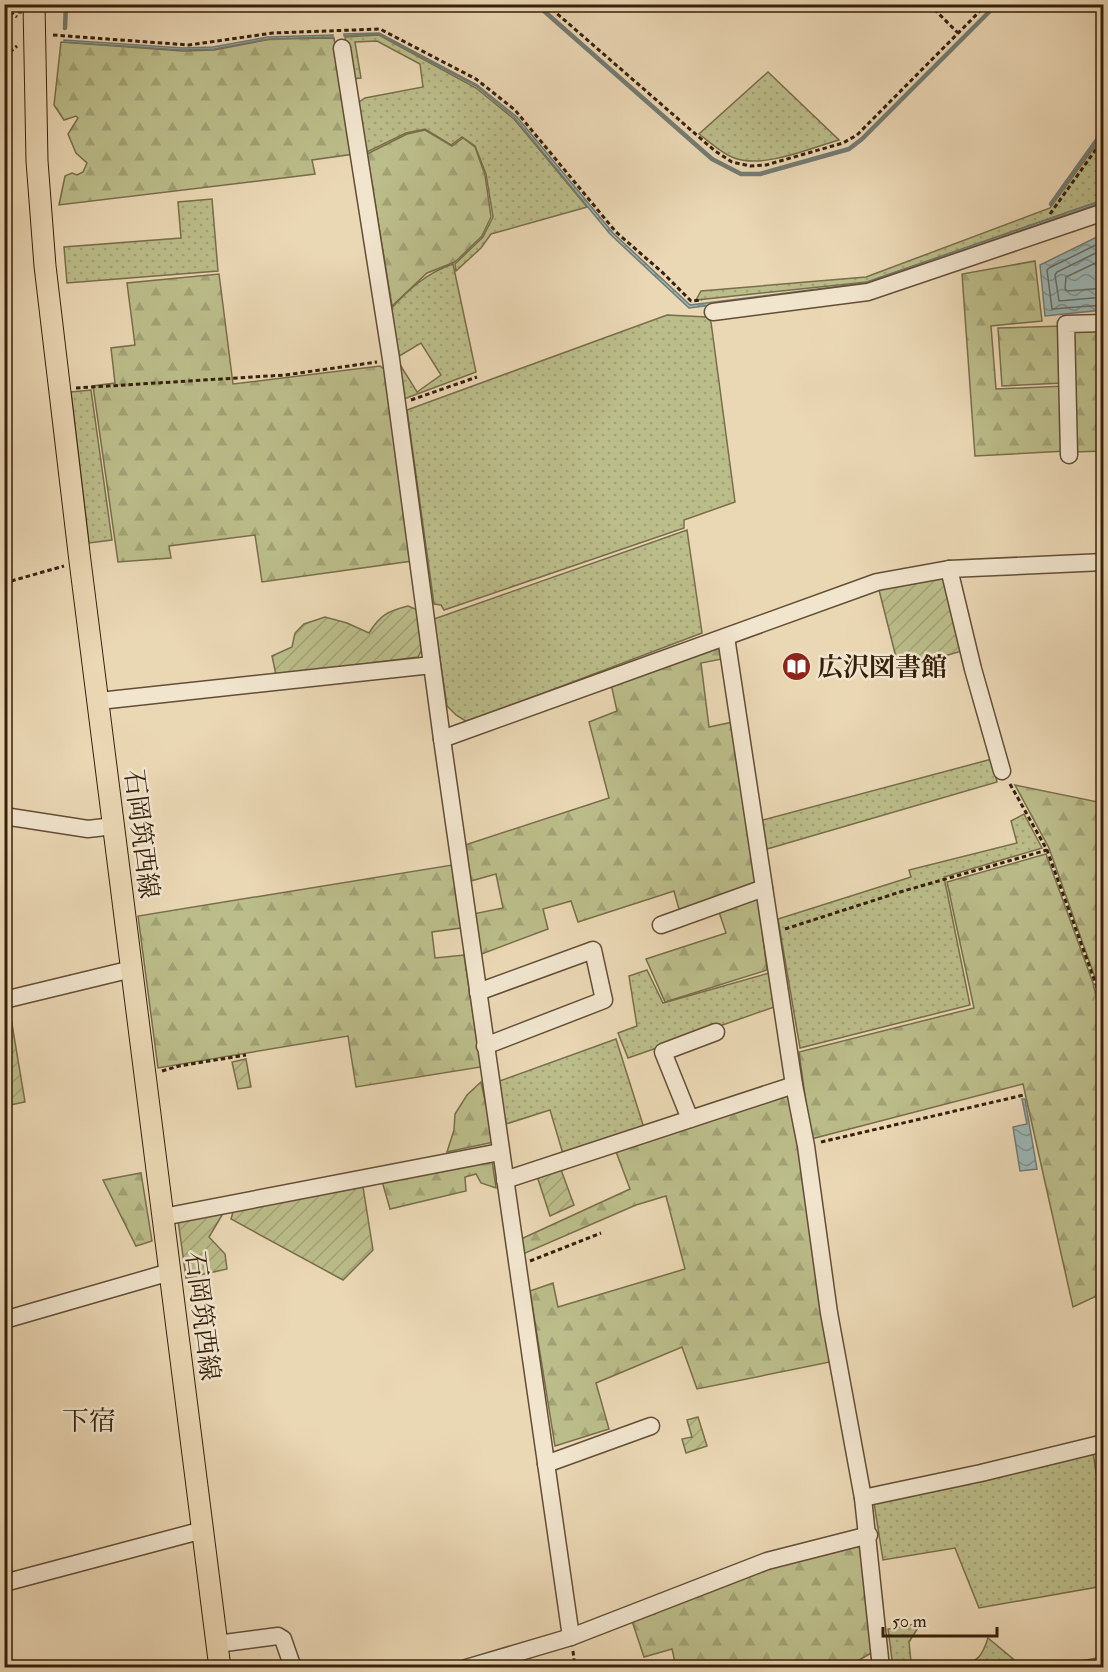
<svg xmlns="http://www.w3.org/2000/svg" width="1108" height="1672" font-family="'IM FELL Double Pica','Noto Serif JP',serif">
  <defs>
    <pattern id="grass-dots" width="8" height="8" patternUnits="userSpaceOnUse" patternTransform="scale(1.5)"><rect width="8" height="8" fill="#bbbd8a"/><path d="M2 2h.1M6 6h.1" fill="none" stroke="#a1a276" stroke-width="1.8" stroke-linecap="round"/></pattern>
    <pattern id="forest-firs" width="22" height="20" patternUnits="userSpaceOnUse" patternTransform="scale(1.5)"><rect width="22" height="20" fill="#bbbd8a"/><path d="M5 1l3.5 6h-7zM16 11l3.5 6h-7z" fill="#a1a276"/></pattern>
    <pattern id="garden-furrows" width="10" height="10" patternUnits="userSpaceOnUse" patternTransform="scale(1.5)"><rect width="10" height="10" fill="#bbbd8a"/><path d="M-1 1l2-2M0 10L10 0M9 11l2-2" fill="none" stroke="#a1a276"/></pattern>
    <pattern id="water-waves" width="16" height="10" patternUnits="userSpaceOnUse" patternTransform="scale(1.5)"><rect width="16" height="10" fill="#9bb7b7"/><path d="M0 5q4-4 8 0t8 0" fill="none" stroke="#7f9493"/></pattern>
  </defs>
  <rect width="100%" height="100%" fill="#ead7b4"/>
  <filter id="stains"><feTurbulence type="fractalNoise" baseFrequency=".00333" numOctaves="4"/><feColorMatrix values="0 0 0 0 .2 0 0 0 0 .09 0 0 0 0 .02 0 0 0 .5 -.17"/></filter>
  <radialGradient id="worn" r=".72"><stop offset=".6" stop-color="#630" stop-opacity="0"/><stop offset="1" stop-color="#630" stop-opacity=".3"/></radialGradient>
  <g fill="url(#grass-dots)" stroke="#786e4a" stroke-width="1.5">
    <path d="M379,35L476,88L514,119L587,207L491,234L481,248L456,271L455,264L483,237L493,217L486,174L475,146L462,137L451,145L425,129L406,133L365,153L356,104L365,98L423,87L420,64L377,41L355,42L361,78L351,79L345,37Z"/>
    <path d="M768,72L839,140C810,148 763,169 734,158C721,153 710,142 699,134Z"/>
    <path d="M1103,135V200L867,282L696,300L701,291L866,277L1050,208Z"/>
    <path d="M212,199L218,271L67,283L64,247L181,238L178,202Z"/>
    <path d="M453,264L476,372L404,399L399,363L417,392L441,375L421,343L396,358L389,311C408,290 426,273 453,264Z"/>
    <path d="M667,315L707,317L711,322L735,502L684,520V528L444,610L441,605L434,604L407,410Z"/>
    <path d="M91,390L112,540L89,543L71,392Z"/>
    <path d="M687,530L702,633L467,722L456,715L447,706L434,619Z"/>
    <path d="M992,759L997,782L767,849L759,821Z"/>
    <path d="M1024,814L1042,848L944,877L970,1005L800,1048L778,919L911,877L909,870L1017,843L1011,821Z"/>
    <path d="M647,970L663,1003L769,973L777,1006L628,1058L618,1033L637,1026L629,976Z"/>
    <path d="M616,1039L644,1128L563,1154L550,1110L506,1124L497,1082Z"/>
    <path d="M1093,1452L1103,1519V1586L979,1608L955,1548L883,1560L874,1503Z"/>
    <path d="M921,1623L909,1642L911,1662L919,1667H893L888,1629Z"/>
    <path d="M988,1638L1017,1662L1052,1666L1103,1657V1667H959C978,1661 982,1657 988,1638Z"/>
  </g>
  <g fill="url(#forest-firs)" stroke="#786e4a" stroke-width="1.5">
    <path d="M334,38L354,154L312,160L315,174L59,205L65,176L72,173L77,175L83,172L87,163L76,153L68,134L78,118L76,116L64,120L54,105L61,42L183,51L214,50L271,39Z"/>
    <path d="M425,130L452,146L463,138L475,147L485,175L491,217L482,236L455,262L427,273L392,306L367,154L407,134Z"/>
    <path d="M1035,261L1042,321L991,326L996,389L1065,386L1066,451L975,456L962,274Z"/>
    <path d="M219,274L233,384L380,366L385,370L412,561L262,582L255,535L169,546L171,558L118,562L93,386L115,383L111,348L135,345L127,283Z"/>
    <path d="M1063,326V383L1002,386L998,328Z"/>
    <path d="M1103,326V451L1074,452L1069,327Z"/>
    <path d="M720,644L722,659L701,663L709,727L733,722L756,884L680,913L674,891L578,922L571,901L543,909L548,929L479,955L473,914L503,908L496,874L471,881L465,845L609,798L589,722L617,711L611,684Z"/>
    <path d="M1015,785L1103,803V1000L1049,848Z"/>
    <path d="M1046,854L1093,983L1103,1026V1293L1073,1307L1023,1084L811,1139L799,1052L974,1008L947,882Z"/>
    <path d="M452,865L461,928L432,932L435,958L464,955L481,1067L356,1087L348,1036L158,1068L138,916Z"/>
    <path d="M758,896L767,970L665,1002L646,959L726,933L719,912Z"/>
    <path d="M481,1082L494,1142L447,1152L454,1130L455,1114L467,1095Z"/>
    <path d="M790,1091L830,1362L697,1389L682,1347L596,1383L609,1429L555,1446L530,1291L553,1283L558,1307L685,1269L666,1196L636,1205L523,1254L521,1239L630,1189L615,1149Z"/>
    <path d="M492,1160L496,1188L481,1183L476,1174L465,1177L466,1191L390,1209L382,1181Z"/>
    <path d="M141,1173L152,1241L136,1246L103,1180Z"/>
    <path d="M854,1546L863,1548L873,1652L847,1667H676L672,1649L644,1657L632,1621L771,1566Z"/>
  </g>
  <g fill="url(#garden-furrows)" stroke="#786e4a" stroke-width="1.5">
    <path d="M945,576L962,651L899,669L879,590Z"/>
    <path d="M408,606L420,611L422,649L418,657L276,675L272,656L292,647L295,633L304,624L325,617L347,623L369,633C380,615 388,611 408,606Z"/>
    <path d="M9,1006L25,1102L5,1106L4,1007Z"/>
    <path d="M246,1059L251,1087L238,1089L232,1062Z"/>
    <path d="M560,1167L574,1205L550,1216L537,1176Z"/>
    <path d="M363,1187L373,1250L343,1280L231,1219L234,1209Z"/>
    <path d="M225,1210L209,1237L225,1254L227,1269L186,1278L178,1220Z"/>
    <path d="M698,1417L707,1446L686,1453L682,1439L692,1437L687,1420Z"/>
  </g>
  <g fill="url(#water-waves)" stroke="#737b72" stroke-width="1.5">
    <path d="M379,33L477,85L517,117L613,233L690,305L865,283L1103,200V202L866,285L689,308L610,234L514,117L476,86L378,34L344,36V34Z"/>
    <path d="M333,35V37L269,39L214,49L182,50L64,42V40L183,48L213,47L268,37Z"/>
    <path d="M1103,234V310L1045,316L1040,265Z"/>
    <path d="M1022,1099H1025L1037,1169L1020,1171L1013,1127L1027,1124Z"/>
  </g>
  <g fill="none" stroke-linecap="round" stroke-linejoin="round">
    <g stroke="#686c61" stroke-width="1.5">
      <path d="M1104,241L1049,268L1047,270L1052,309L1104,305"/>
      <path d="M1104,249L1057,272L1055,275L1059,301L1104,297"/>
      <path d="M1104,259L1066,277L1065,289L1068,291L1104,288"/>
    </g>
    <g stroke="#737b72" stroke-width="4.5">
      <path d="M536,4L712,159L741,174H760L849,149L862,139L997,4"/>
      <path d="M20,12V4"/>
      <path d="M65,28L66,4"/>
      <path d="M1051,204L1104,130"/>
    </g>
    <defs>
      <g id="minor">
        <path d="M342,48L391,359L442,739L571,1637"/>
        <path d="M713,312L868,292L1104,212"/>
        <path d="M1069,455L1066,324L1104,323"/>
        <path d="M949,569L973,669L1002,771"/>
        <path d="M726,637L794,1085L806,1146L829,1313L863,1498L881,1668"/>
        <path d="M99,701L432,665"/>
        <path d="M442,739L877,582L949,569L1104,562"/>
        <path d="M4,816L88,829L114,826"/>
        <path d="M661,925L764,888"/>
        <path d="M478,992L593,950L604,1000L485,1046"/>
        <path d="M4,1000L132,969"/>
        <path d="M690,1119L663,1052L716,1032"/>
        <path d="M505,1180L794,1085"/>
        <path d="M163,1217L500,1152"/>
        <path d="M4,1320L170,1272"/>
        <path d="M546,1464L651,1426"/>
        <path d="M863,1498L981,1473L1104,1443"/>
        <path d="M4,1583L203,1530"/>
        <path d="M217,1644L278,1636L283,1639L293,1668"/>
        <path d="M466,1668L571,1637L767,1561L869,1535"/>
      </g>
      <path id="major" d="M34,4L37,161L45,266L80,561L220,1668"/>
    </defs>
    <use href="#minor" stroke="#634e35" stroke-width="19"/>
    <use href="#major" stroke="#36200b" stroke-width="23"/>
    <g stroke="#36200b" stroke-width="3" stroke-dasharray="4.5 3" stroke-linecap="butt">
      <path d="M546,4L715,151L732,162L750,166L766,165L843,143L857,135L987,4"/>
      <path d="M929,4L958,33"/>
      <path d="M4,7L17,17"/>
      <path d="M53,35L189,45L273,33L380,29L476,79L515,110L616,232L663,273L691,301L702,300"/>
      <path d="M4,57L17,46"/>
      <path d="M1050,214L1104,138"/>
      <path d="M76,388L285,375L377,362"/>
      <path d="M411,400L477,377"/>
      <path d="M4,583L64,566"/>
      <path d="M1010,784L1047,850L1098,990L1104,1012"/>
      <path d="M785,929L900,892L1047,850"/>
      <path d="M162,1071L179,1066L246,1055"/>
      <path d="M821,1142L1024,1095"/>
      <path d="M530,1261L601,1233"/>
      <path d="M573,1651L575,1668"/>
    </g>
    <use href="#minor" stroke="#f1e5ce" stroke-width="16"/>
    <use href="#major" stroke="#ead7b4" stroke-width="21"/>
  </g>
  <defs>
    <symbol id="library-disc" viewBox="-11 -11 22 22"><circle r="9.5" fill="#8f2418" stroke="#f1e5ce"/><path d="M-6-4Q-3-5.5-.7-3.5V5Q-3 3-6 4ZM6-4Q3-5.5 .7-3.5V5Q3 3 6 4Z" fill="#fff"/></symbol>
  </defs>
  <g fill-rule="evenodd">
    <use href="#library-disc" x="780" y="650" width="33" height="33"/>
  </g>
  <g text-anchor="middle" stroke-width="5" stroke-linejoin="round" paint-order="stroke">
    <g font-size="26" font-weight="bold" fill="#36200b" stroke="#f1e5ce" text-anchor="start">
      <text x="817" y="676">広沢図書館</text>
    </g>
    <g font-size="26" fill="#36200b" stroke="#f1e5ce">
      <text transform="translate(142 834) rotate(83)" y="9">石岡筑西線</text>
      <text transform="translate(203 1316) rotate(83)" y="9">石岡筑西線</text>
    </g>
    <g font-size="27" fill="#36200b" stroke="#f1e5ce">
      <text x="89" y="1430">下宿</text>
    </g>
  </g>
  <rect width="1108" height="1672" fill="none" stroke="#ead7b4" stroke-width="24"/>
  <rect x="6" y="6" width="1096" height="1660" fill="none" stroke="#36200b" stroke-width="3"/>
  <rect x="12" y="12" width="1084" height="1648" fill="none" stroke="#36200b" stroke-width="1.5"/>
  <path d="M883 1627v9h114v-9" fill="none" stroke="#36200b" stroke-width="3"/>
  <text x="892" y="1627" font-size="18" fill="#36200b" stroke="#f1e5ce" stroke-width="4.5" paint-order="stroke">50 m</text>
  <rect width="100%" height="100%" filter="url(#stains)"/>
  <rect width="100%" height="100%" fill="url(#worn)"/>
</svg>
